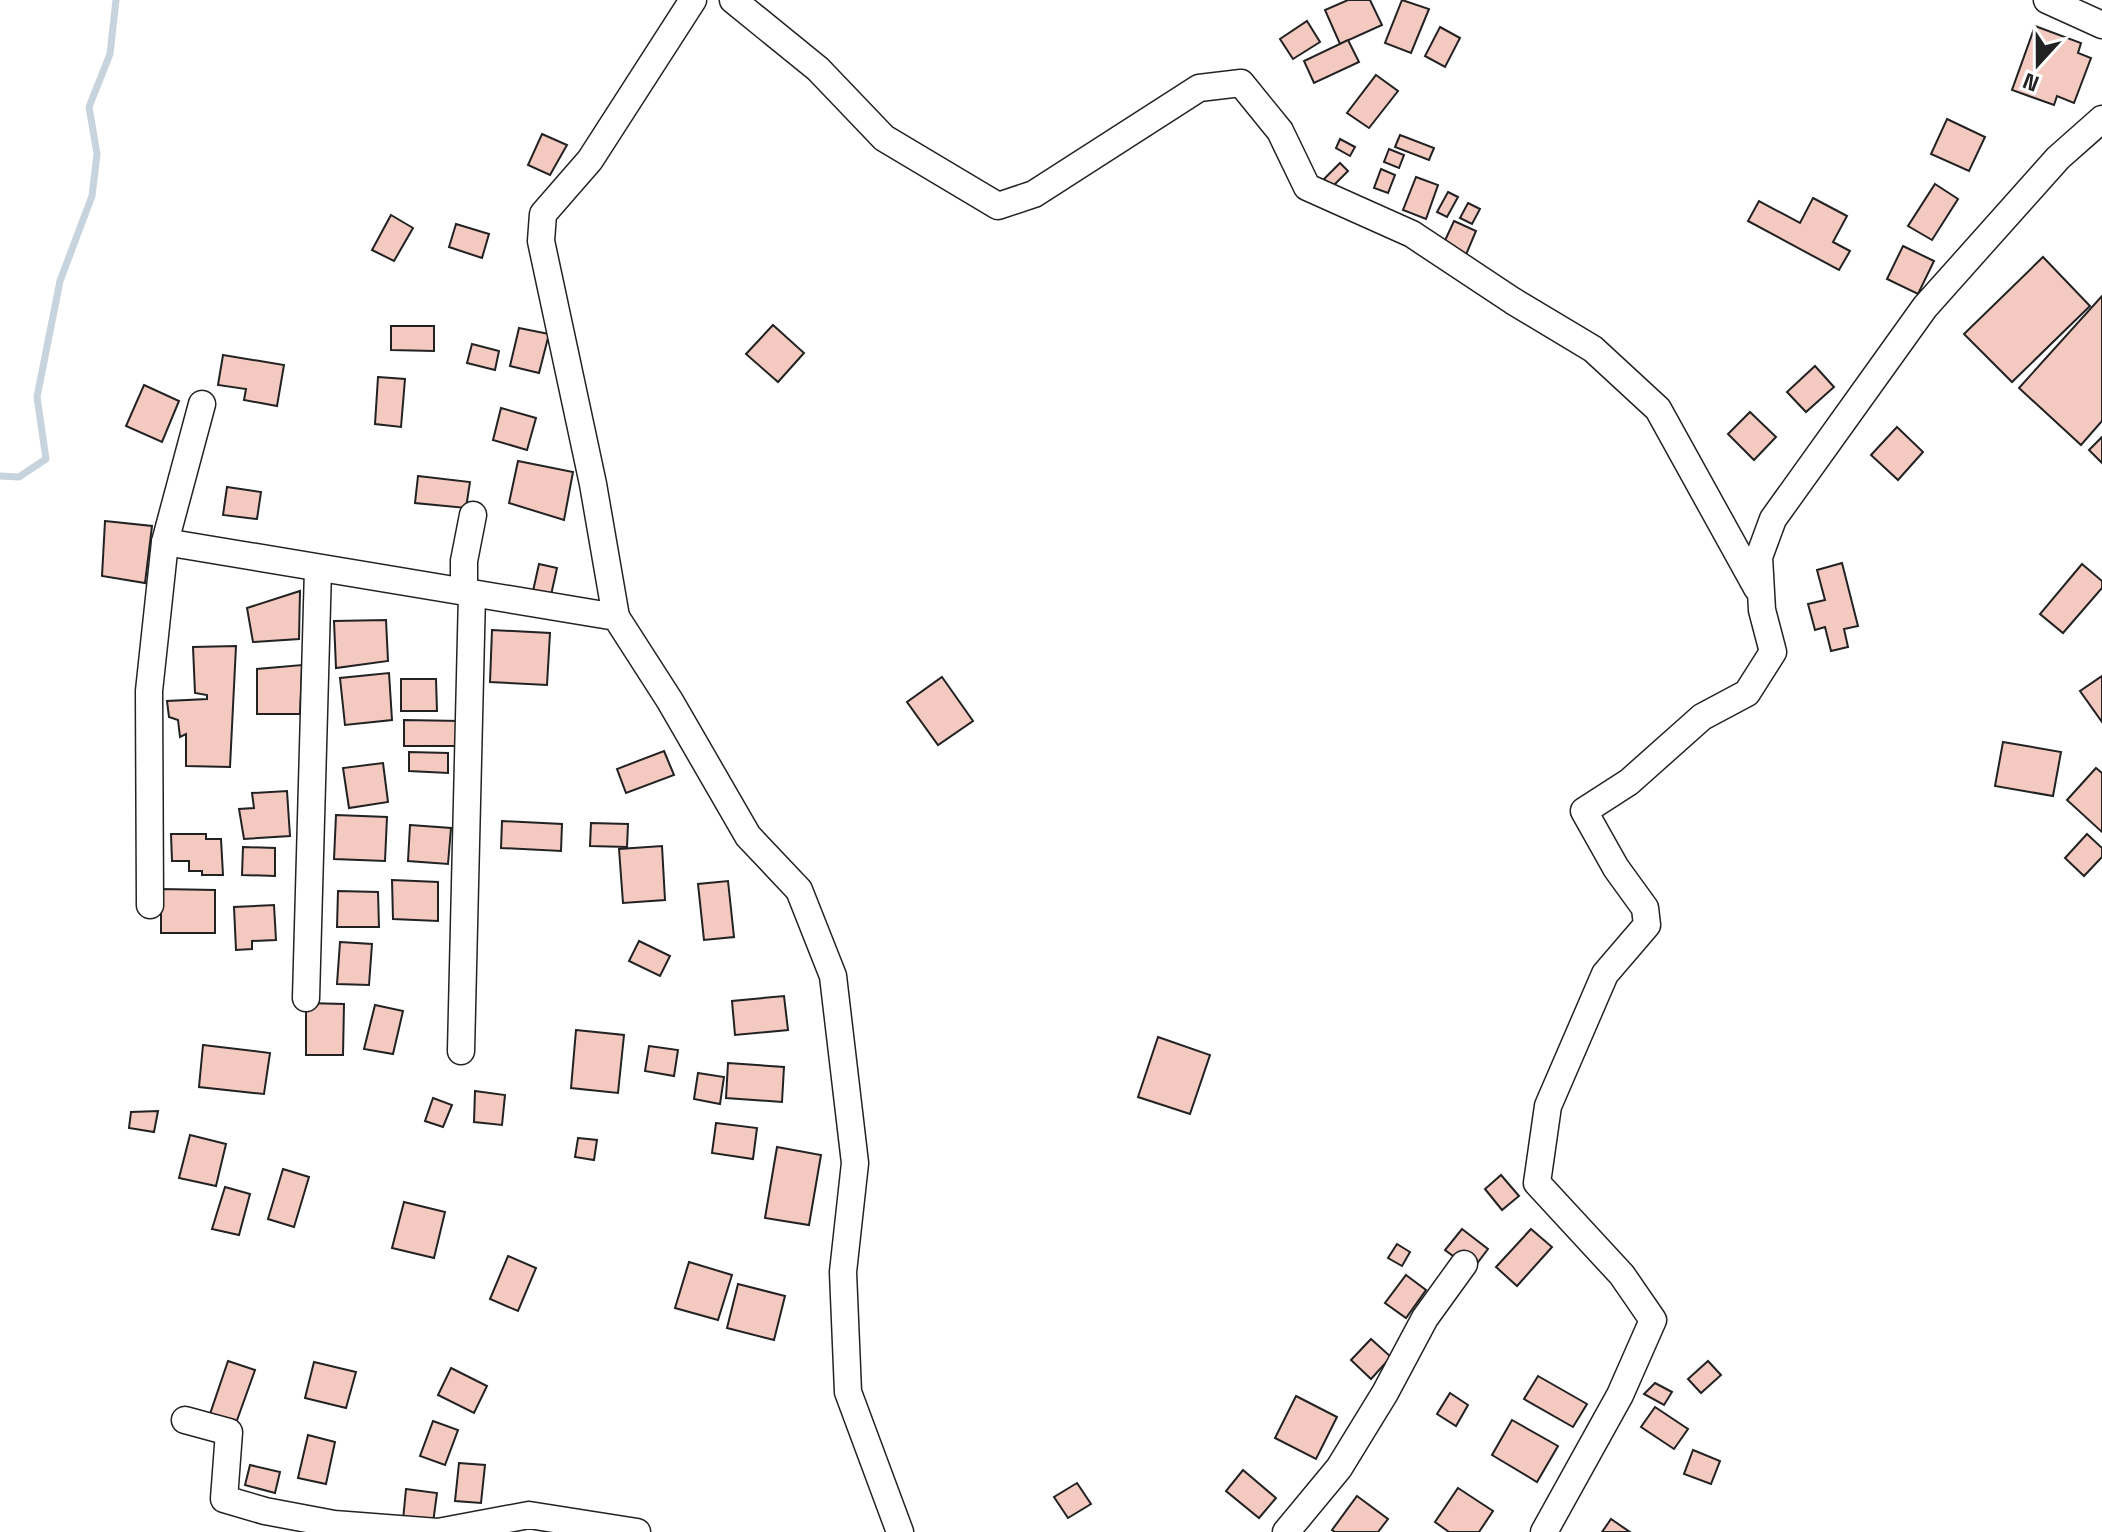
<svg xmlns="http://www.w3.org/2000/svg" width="2102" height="1532" font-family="'Space Grotesk',sans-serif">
  <rect width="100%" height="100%" fill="#fff"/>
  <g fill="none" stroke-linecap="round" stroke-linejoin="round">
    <path stroke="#c7d3dd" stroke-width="7" d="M0,476L19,477L46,459L37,397L60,281L92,196L97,154L89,107L110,54L116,0"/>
  </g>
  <g fill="#f3c9c0" stroke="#222" stroke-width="2">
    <path d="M1348,0H1370L1382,25L1340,44L1325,10Z"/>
    <path d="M1402,0L1429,9L1411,53L1385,43Z"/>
    <path d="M1307,21L1320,42L1293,59L1280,39Z"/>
    <path d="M2035,26L2081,43L2078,53L2091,58L2074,103L2057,96L2054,105L2012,90Z"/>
    <path d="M1440,27L1460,38L1445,67L1425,56Z"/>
    <path d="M1348,40L1359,62L1314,83L1304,61Z"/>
    <path d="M1376,75L1398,91L1369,128L1347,113Z"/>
    <path d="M1947,119L1985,137L1969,171L1931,154Z"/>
    <path d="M542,134L567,145L550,175L528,165Z"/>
    <path d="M1400,135L1434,148L1429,160L1395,147Z"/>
    <path d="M1340,139L1355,147L1350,156L1336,148Z"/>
    <path d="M1389,149L1404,155L1399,168L1384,162Z"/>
    <path d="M1340,163L1348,171L1332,187L1324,179Z"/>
    <path d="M1381,169L1395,175L1388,193L1374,188Z"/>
    <path d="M1416,177L1438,185L1426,219L1403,210Z"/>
    <path d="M1935,184L1958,199L1932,240L1908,226Z"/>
    <path d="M1448,192L1458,197L1447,217L1437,212Z"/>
    <path d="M1813,198L1847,216L1833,242L1850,251L1839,270L1748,221L1759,201L1800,223Z"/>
    <path d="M1468,203L1480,209L1472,224L1460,218Z"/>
    <path d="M391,215L413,228L394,261L372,250Z"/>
    <path d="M1454,221L1476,231L1465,257L1442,247Z"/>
    <path d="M456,224L489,234L482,258L449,247Z"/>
    <path d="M1903,246L1934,261L1918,294L1887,279Z"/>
    <path d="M2043,257L2090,306L2012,382L1964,334Z"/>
    <path d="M2102,296V421L2081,445L2019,388Z"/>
    <path d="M773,325L804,353L778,382L746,354Z"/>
    <path d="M391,326H434V351L391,350Z"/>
    <path d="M519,328L549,334L539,373L510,366Z"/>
    <path d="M472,344L499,351L495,370L467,363Z"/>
    <path d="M223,355L284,365L277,406L244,400L246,389L218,385Z"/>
    <path d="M1815,366L1834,387L1806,412L1787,392Z"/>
    <path d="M378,377L405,379L401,427L375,424Z"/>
    <path d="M144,385L179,401L162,442L126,426Z"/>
    <path d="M501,408L536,418L527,450L493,440Z"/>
    <path d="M1750,412L1776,437L1754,460L1728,434Z"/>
    <path d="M1897,427L1923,452L1898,480L1871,455Z"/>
    <path d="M2102,437V463L2089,450Z"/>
    <path d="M518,461L573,472L564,520L509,503Z"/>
    <path d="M418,476L470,482L466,508L415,503Z"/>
    <path d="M227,487L261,492L257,519L223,515Z"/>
    <path d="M105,521L152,526L145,583L102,576Z"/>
    <path d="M1842,563L1858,626L1844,629L1848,647L1831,651L1825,627L1815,630L1808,604L1825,600L1817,570Z"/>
    <path d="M539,564L557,568L551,595L533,591Z"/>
    <path d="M2082,564L2102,581V588L2063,633L2040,614Z"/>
    <path d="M300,591L299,639L253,642L247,608Z"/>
    <path d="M386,620L388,661L336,668L334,621Z"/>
    <path d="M492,630L550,633L547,685L490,682Z"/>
    <path d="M236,646L230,767L186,766V734L180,737L178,720L169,717L167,701L207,699V695L195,693L193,647Z"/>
    <path d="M302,665L300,714H257V669Z"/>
    <path d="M389,673L392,720L345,725L340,678Z"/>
    <path d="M2102,676V722L2080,691Z"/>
    <path d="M942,677L973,721L938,745L907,702Z"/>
    <path d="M401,679H436L437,711H401Z"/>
    <path d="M404,720L461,721V746H404Z"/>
    <path d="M2003,742L2061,752L2053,796L1995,786Z"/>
    <path d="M664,751L674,775L626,793L617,769Z"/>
    <path d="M409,752L448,753V773L409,771Z"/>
    <path d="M383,763L388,802L349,808L343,768Z"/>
    <path d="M2096,768L2102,773V832L2067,800Z"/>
    <path d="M287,791L290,836L244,839L239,809L254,808L252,793Z"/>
    <path d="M336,815L387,817L385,861L334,859Z"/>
    <path d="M502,821L562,824L561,851L501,848Z"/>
    <path d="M591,823L628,824L627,847L590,846Z"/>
    <path d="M410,825L451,828L448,864L408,861Z"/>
    <path d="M171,834H206V839H221L223,875H202V871H189V861H172Z"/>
    <path d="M2087,834L2102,848V857L2084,876L2065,858Z"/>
    <path d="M662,846L665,900L623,903L619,849Z"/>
    <path d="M243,847L275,848V876L242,875Z"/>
    <path d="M392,880L438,882V921L393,919Z"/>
    <path d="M728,881L734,937L704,940L698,884Z"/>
    <path d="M161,889L215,890V933H161Z"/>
    <path d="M338,891L378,892L379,927H337Z"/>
    <path d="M274,905L276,940L252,941V949L236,950L234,907Z"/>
    <path d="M639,941L670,956L660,976L629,961Z"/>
    <path d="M340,942L372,944L369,985L337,984Z"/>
    <path d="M784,996L788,1030L735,1035L732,1001Z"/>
    <path d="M306,1003L344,1004L343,1055H306Z"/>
    <path d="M375,1005L403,1011L393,1054L364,1049Z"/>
    <path d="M576,1030L624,1035L618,1093L571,1088Z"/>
    <path d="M1158,1037L1210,1055L1190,1114L1138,1097Z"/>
    <path d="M203,1045L270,1053L264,1094L199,1087Z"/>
    <path d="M649,1046L678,1050L674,1076L645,1071Z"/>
    <path d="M728,1063L784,1067L782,1102L726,1098Z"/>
    <path d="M698,1073L724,1077L720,1104L694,1099Z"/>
    <path d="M475,1091L505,1095L502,1125L474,1122Z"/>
    <path d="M433,1098L452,1105L443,1127L425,1121Z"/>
    <path d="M158,1111L154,1132L129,1128L131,1112Z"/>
    <path d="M716,1123L757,1128L753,1159L712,1153Z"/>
    <path d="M190,1135L226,1144L216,1186L179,1178Z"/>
    <path d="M578,1138L597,1140L594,1160L575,1157Z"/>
    <path d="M777,1147L821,1155L809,1225L765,1218Z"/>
    <path d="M283,1169L309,1177L294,1227L268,1219Z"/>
    <path d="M1501,1175L1519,1196L1502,1210L1485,1189Z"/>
    <path d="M225,1187L250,1194L239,1235L212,1229Z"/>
    <path d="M404,1202L445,1212L434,1258L392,1248Z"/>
    <path d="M1462,1229L1488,1249L1472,1270L1445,1250Z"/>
    <path d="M1531,1229L1552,1247L1517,1286L1496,1267Z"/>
    <path d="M1397,1244L1410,1252L1402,1266L1388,1258Z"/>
    <path d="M508,1256L536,1268L518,1311L490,1299Z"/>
    <path d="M689,1262L732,1275L718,1320L675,1308Z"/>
    <path d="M1406,1275L1426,1290L1406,1318L1385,1303Z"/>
    <path d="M738,1284L785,1296L774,1340L727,1328Z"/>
    <path d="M1371,1339L1391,1357L1371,1379L1351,1360Z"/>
    <path d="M228,1361L255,1370L236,1423L210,1414Z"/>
    <path d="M1708,1361L1721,1375L1701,1393L1688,1379Z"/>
    <path d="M314,1362L356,1372L346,1408L305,1398Z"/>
    <path d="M451,1368L487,1386L474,1413L438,1395Z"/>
    <path d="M1538,1376L1587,1404L1573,1427L1524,1399Z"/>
    <path d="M1655,1383L1672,1392L1664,1405L1644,1394Z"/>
    <path d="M1450,1393L1468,1405L1456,1426L1437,1414Z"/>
    <path d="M1296,1396L1337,1417L1316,1459L1275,1438Z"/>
    <path d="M1655,1407L1688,1429L1674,1449L1641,1427Z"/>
    <path d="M1512,1420L1558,1446L1537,1482L1492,1455Z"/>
    <path d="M433,1421L458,1430L445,1465L420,1456Z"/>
    <path d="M308,1435L335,1442L326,1484L298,1478Z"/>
    <path d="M1693,1450L1720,1461L1711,1484L1684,1474Z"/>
    <path d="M459,1463L485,1465L481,1503L455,1501Z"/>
    <path d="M250,1465L280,1472L275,1493L245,1485Z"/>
    <path d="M1243,1470L1276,1498L1259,1518L1226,1491Z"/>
    <path d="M1077,1483L1091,1504L1068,1518L1054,1497Z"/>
    <path d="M1458,1488L1493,1511L1479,1532H1449L1435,1522Z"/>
    <path d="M406,1489L437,1493L433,1523L403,1520Z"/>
    <path d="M1357,1496L1388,1519L1378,1532H1335L1332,1530Z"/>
    <path d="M1611,1519L1630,1532H1602Z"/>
  </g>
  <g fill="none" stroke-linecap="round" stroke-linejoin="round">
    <defs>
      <g id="minor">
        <path d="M733,0L818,69L884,138L998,206L1034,194L1199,88L1241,83L1280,131L1307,187L1412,234L1513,301L1593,349L1658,409L1757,588"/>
        <path d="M2047,0L2102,25"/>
        <path d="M165,542L616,617L670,701L748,836L799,890L833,976L855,1163L843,1272L848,1392L900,1532"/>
        <path d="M464,592V561L473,515"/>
        <path d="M616,617L593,484L541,241L543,214L590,160L693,0"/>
        <path d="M150,905L149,691L165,542L202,404"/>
        <path d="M306,998L318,569"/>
        <path d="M461,1051L472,594"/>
        <path d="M185,1420L229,1432L224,1499L265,1511L334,1524L438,1532L529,1515L637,1532"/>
        <path d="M1286,1532L1339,1468L1385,1393L1425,1318L1464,1264"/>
        <path d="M1544,1532L1620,1395L1653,1320L1622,1275L1537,1183L1548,1106L1605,974L1647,925L1645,908L1616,868L1584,811L1629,782L1702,717L1747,693L1773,652L1762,610L1759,557L1773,519L1925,307L2058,158L2102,119"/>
      </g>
    </defs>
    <use href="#minor" stroke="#222" stroke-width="29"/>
    <use href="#minor" stroke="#fff" stroke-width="26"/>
  </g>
  <g transform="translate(2038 64) rotate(201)" stroke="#ffffff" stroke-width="6" paint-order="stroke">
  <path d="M0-6L14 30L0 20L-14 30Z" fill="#222222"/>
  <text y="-12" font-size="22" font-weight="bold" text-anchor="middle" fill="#222222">N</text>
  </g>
</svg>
